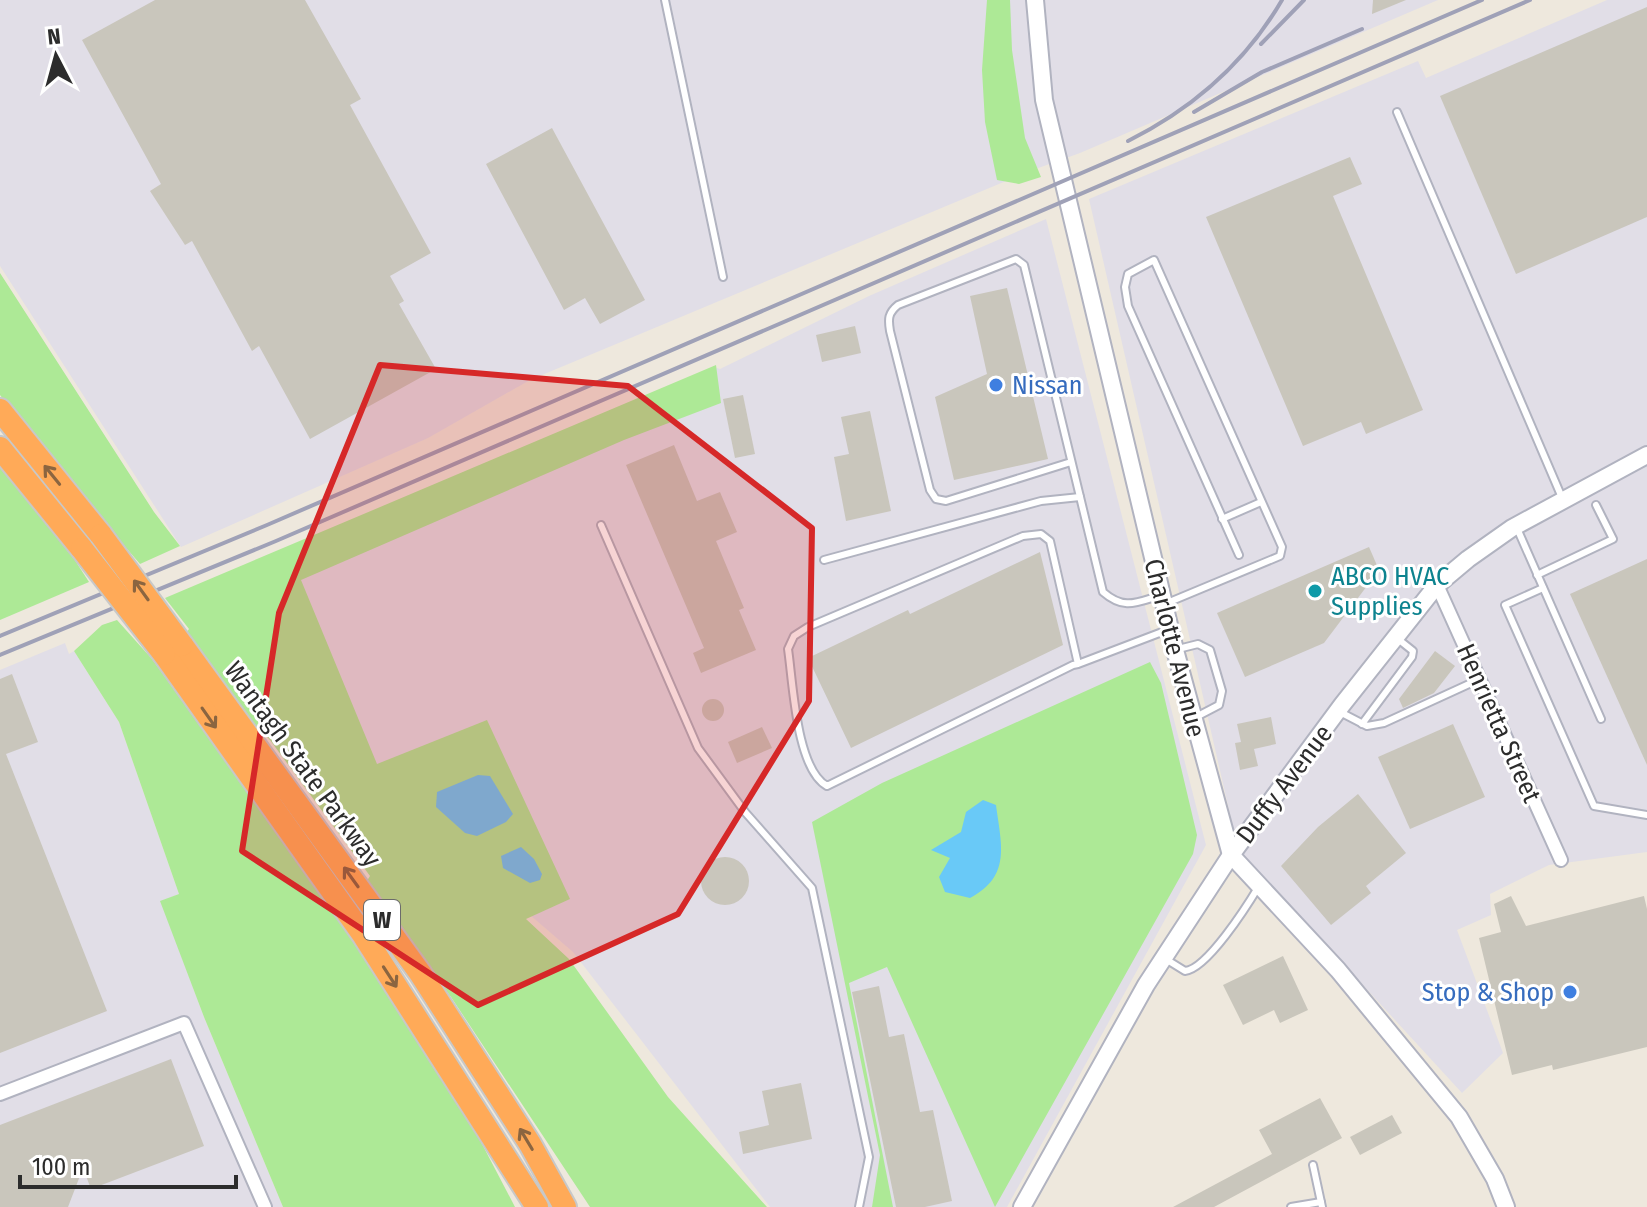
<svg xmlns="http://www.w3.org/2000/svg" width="1647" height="1207" font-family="'Fira Sans Condensed',sans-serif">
  <rect width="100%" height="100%" fill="#eee8dd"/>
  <g fill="#e1dee7">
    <path d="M0,0H1438L1080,153L1030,171L530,380L428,438L181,547L0,266Z"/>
    <path d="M1607,0H1647V852L1549,865L1490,894L1491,915L1457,930L1503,1053L1462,1093L1238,849L1089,199L1418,61L1426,78Z"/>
    <path d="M1046,219L1206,845L1007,1207H770L573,952L165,600L714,367L720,369L869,296Z"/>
    <path d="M65,643L69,654L74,651L119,722L179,894L161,902L204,1017L283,1207H0V670Z"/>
  </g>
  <g fill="#ade996">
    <path d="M987,0H1010L1012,50L1025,138L1041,177L1019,184L997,180L985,122L982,70Z"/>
    <path d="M0,273L154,512L180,546L140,564L116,536L109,537L0,395Z"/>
    <path d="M716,365L721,403L624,440L301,580L377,764L487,720L570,899L526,919L569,959L668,1097L767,1207H590L451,997L365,884L370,876L270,740L243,712L186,633L189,629L165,598Z"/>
    <path d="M0,466L67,548L89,582L0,620Z"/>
    <path d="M117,620L152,659L357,945L481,1142L515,1207H283L204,1017L160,901L179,894L119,722L74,651L102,625Z"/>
    <path d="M1150,662L1161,683L1197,835L1193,854L995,1207L887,967L849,983L893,1207H872L880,1155L812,822L882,783Z"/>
  </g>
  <g fill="#69c9f7">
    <path d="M478,775L490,776L513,814L506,822L477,836L465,833L436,807L437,792Z"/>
    <path d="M983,800L996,805C1001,844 1012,876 970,898L945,892L939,877L950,858L931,850L961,832L966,812Z"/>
    <path d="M521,847L534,859L542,874L540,880L530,883L503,868L501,856Z"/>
  </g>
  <g fill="#c9c6bc">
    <path d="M155,0H305L361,99L350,105L431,253L390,276L404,301L399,304L436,369L310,439L259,346L252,351L192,241L185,245L150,191L161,184L82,40Z"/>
    <path d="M1373,0H1406L1372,14Z"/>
    <path d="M1647,7V217L1516,274L1440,96Z"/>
    <path d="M552,128L645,300L600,324L585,298L564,310L486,164Z"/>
    <path d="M1350,157L1362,184L1333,196L1423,410L1366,434L1361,422L1303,446L1206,217Z"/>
    <path d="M1007,288L1048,459L954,480L935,397L987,374L970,296Z"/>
    <path d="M855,326L861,353L822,362L816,335Z"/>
    <path d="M743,395L755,454L735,458L723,399Z"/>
    <path d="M870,411L891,511L846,521L834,457L849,454L841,417Z"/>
    <path d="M674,445L697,501L720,492L737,532L716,541L744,608L739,610L756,650L701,673L693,653L704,648L626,465Z"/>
    <path d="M1369,547L1379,570L1324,643L1245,677L1217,613Z"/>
    <path d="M1040,552L1063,645L851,748L808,658L908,610L910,614Z"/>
    <path d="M1647,559V765L1570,594Z"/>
    <path d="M1435,651L1455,666L1434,693L1403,708L1399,699Z"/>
    <path d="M12,674L38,742L6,754L107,1011L0,1053V679Z"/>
    <circle cx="713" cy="710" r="11"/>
    <path d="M1271,717L1276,744L1254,749L1258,766L1240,770L1235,743L1241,742L1237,724Z"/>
    <path d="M1453,724L1485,797L1410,829L1378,757Z"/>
    <path d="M762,727L772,748L737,763L728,742Z"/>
    <path d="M1358,794L1406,853L1366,886L1371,893L1331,925L1281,866L1318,827Z"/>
    <circle cx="725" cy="881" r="24"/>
    <path d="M1511,896L1526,926L1644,896L1647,909V1047L1553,1070L1552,1065L1512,1075L1479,938L1501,932L1494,904Z"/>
    <path d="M1283,956L1308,1010L1280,1023L1274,1010L1243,1025L1223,985Z"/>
    <path d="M879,986L889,1037L904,1034L920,1112L933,1110L952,1201L925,1207H896L852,992Z"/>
    <path d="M171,1059L204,1146L91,1189L83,1168L68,1207H0V1125Z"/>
    <path d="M801,1083L812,1139L743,1154L739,1132L769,1125L762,1091Z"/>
    <path d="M1320,1098L1342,1138L1214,1207H1173L1272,1154L1259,1130Z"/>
    <path d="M1392,1115L1402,1133L1360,1155L1350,1137Z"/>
  </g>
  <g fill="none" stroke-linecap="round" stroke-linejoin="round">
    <defs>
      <g id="service">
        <path d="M665,0L723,277"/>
        <path d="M1397,112L1563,500"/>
        <path d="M1071,462L946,501L936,499L930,490L890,331C888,319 888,313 898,305L1016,259L1024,265L1103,592C1125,611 1137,602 1162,595"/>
        <path d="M1222,519L1261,502"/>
        <path d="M601,525L698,748L745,812L812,888L869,1157L859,1207"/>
        <path d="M1516,526L1601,719"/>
        <path d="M824,560L1041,501L1080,497"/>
        <path d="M1537,575L1613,539L1596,505"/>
        <path d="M1543,588L1505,605L1594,806L1647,815"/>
        <path d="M1167,603L1280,556L1282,547L1154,260L1128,274L1125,287L1128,306L1239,555"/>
        <path d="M1178,649L1198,644L1210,650L1222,691L1219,705L1196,717"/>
        <path d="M1078,664L1050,541L1041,534L1023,536L808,627L794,636L788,649C793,682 796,769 827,786L1073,665L1078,664L1170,629"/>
        <path d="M1338,711L1367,726L1384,723L1480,679"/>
        <path d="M1362,724L1412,657L1413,651L1398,639"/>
        <path d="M1164,958L1185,971C1207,969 1247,906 1259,886"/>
        <path d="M1313,1165L1322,1207"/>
        <path d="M1291,1207L1321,1202"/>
      </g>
      <g id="minor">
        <path d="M1437,585L1561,860"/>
        <path d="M0,1094L184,1023L265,1207"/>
      </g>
      <g id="tertiary">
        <path d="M1035,0L1044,100L1175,650L1231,855L1338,970L1459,1117L1495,1179L1506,1207"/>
        <path d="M1022,1207L1146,985L1231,855L1342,705L1437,585L1468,559L1512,528L1647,455"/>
      </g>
      <g id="motorway">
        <path d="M0,410L101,535"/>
        <path d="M0,448L82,549"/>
        <path d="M182,645L420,973L530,1144L565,1207"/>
        <path d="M164,654L364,936L537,1207"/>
      </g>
    </defs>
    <use href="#service" stroke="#b1b3c0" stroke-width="10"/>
    <use href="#minor" stroke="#b1b3c0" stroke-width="16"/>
    <use href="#tertiary" stroke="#b1b3c0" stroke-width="20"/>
    <use href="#motorway" stroke="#c8c8c8" stroke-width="26"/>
    <use href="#service" stroke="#fff" stroke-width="6"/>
    <use href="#minor" stroke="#fff" stroke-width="12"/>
    <use href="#tertiary" stroke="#fff" stroke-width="16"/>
    <use href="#motorway" stroke="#ffaa58" stroke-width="22"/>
    <g stroke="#9fa1b7" stroke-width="4">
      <path d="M1261,44L1304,0"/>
      <path d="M1194,112L1262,72L1362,29"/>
      <path d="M1128,141C1192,109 1246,62 1282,0"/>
      <path d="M0,636L267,525L1482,0"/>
      <path d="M0,655L276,541L1530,0"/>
    </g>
    <defs>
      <g id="motorway-bridge">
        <path d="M101,535L182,645"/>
        <path d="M82,549L164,654"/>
      </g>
    </defs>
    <use href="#motorway-bridge" stroke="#c8c8c8" stroke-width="26" stroke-linecap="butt"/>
    <use href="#motorway-bridge" stroke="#ffaa58" stroke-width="22"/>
  </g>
  <defs><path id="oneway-shaft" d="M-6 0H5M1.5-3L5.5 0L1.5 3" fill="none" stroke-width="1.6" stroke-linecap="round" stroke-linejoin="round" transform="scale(2)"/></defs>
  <g stroke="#8b6540">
    <use href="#oneway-shaft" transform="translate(52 475) rotate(-129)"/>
    <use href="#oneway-shaft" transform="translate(141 590) rotate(-126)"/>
    <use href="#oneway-shaft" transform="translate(209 718) rotate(55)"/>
    <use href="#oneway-shaft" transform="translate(351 877) rotate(-126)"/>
    <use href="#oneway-shaft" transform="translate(390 977) rotate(57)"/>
    <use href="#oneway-shaft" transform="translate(526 1139) rotate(-121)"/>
  </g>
  <path fill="#d62828" fill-opacity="0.2" stroke="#d62828" stroke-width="6" stroke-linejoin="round" d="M380,365L628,386L812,528L809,701L678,914L478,1005L242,851L279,613Z"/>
  <g fill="#3f7fe0" stroke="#fff" stroke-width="3">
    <circle cx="996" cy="385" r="8"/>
    <circle cx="1570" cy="992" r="8"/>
  </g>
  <circle fill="#0f9aa8" stroke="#fff" stroke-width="3" cx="1315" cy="591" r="8"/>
  <g text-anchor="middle" stroke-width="6" stroke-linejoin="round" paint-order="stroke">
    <rect fill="#fff" stroke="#6b6b6b" stroke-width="2" x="364" y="900" width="36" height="40" rx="6"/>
    <g font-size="24" font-weight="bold" fill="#2c2c2c">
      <text x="382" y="928">W</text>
    </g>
    <g font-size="26" fill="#366cbe" stroke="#fff" text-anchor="start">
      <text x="1012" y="394">Nissan</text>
      <text x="1554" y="1001" text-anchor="end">Stop &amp; Shop</text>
    </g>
    <g font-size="26" fill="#0d838f" stroke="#fff" text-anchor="start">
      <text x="1331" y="585">ABCO HVAC<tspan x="1331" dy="30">Supplies</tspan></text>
    </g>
    <g font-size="26" fill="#2c2c2c" stroke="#fff">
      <text transform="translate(1175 648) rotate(76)" y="9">Charlotte Avenue</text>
      <text transform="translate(1499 723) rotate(66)" y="9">Henrietta Street</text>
      <text transform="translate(303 764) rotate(54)" y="9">Wantagh State Parkway</text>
      <text transform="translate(1284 784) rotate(-53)" y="9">Duffy Avenue</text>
    </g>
  </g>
  <g transform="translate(56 56) rotate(354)" stroke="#ffffff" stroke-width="6" paint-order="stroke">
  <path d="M0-6L14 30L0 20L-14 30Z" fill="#2c2c2c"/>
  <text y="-12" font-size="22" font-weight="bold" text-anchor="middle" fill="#2c2c2c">N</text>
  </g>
  <path d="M20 1175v12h216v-12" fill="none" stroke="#2c2c2c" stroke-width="4"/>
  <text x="32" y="1175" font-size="24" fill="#2c2c2c" stroke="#ffffff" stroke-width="6" paint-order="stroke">100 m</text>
</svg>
